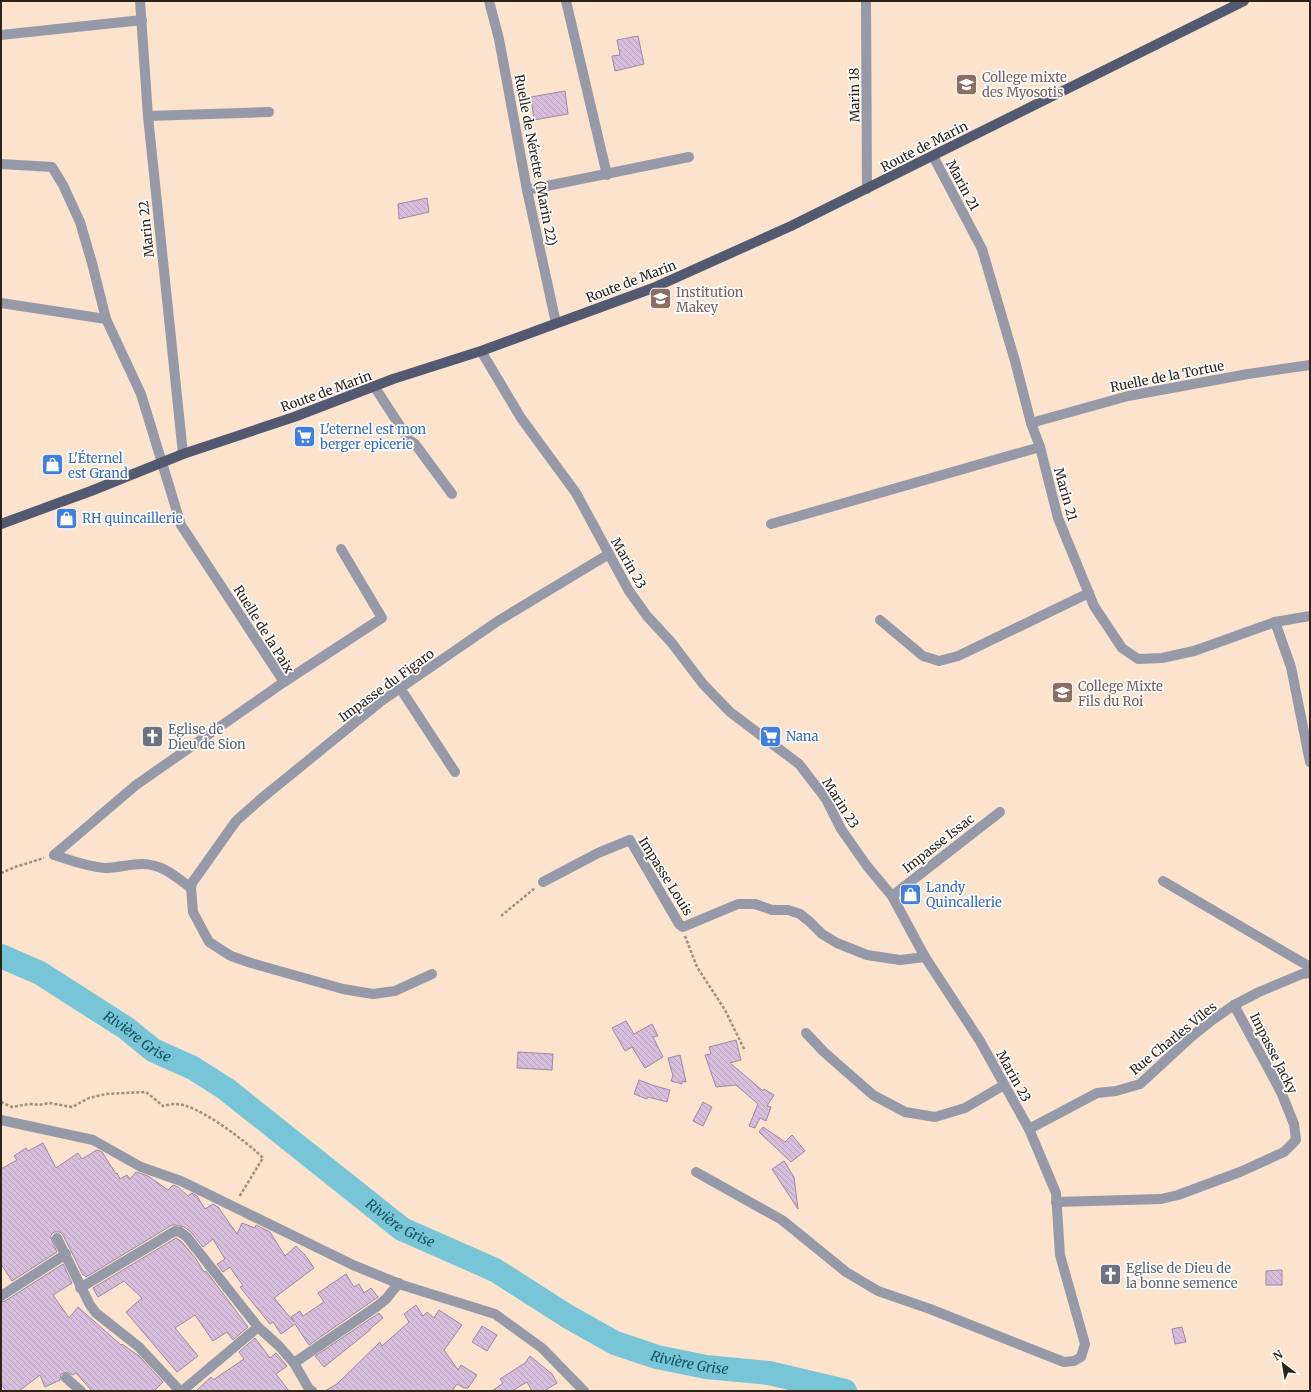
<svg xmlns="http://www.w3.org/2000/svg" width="1311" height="1392" font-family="Merriweather,serif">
  <defs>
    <pattern id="building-back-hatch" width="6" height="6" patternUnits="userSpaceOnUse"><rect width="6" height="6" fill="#d6bedc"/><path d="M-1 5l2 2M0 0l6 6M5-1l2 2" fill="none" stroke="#b8a3bc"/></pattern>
  </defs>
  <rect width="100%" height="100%" fill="#fbe3cd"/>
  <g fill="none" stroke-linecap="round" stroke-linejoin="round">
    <path stroke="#78c5d7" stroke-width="24" id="s1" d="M1,956L40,973L126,1028L153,1050L193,1068L226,1089L402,1229L495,1270L567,1316L615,1343L657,1357L706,1367L769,1373L845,1391"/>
  </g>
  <g fill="url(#building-back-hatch)" stroke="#9e88a4">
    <path d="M638,36L644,64L615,71L612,56L620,55L617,40Z"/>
    <path d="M565,91L568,114L534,120L531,97Z"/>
    <path d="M427,198L429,212L399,219L398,204Z"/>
    <path d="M626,1021L634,1034L652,1024L658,1036L653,1037L663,1057L645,1068L632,1047L625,1051L612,1028Z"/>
    <path d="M736,1040L741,1060L730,1063L763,1091L764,1089L774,1095L767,1106L771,1107L766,1121L760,1118L755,1128L749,1126L758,1104L736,1085L716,1087L705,1055L711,1054L709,1047Z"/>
    <path d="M518,1052L553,1054L552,1070L517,1068Z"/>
    <path d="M680,1055L686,1082L682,1081V1084L671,1081L673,1076L668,1058Z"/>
    <path d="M639,1080L655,1086L670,1090L667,1102L648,1097L647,1099L634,1094Z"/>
    <path d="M703,1102L712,1107L703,1126L693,1121Z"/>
    <path d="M763,1127L785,1142L792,1135L805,1151L791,1162L759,1132Z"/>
    <path d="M43,1143L56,1168L78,1153L82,1159L97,1150L102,1152L116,1174L117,1173L120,1179L127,1175L130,1179L136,1172L148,1176L168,1190L173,1185L178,1187L188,1196L192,1193L197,1196L205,1209L213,1204L218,1207L237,1234L242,1223L255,1228L256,1225L270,1232L285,1256L296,1246L305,1255L314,1268L274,1298L294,1322L291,1317L300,1311L303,1316L324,1302L318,1293L346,1274L354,1287L359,1284L364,1293L371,1288L378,1297L309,1345L295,1324L281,1334L273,1322L270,1324L240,1287L243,1286L230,1267L223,1272L217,1264L225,1259L213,1239L203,1247L191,1232L184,1227L176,1225H172L86,1277L84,1275H83L63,1235L60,1232H54L51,1235V1238L57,1252L12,1281L1,1264V1169L17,1160L14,1156L26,1148L28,1151Z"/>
    <path d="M784,1161L794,1177L798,1209L772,1169Z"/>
    <path d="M176,1238L182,1242L196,1259L204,1272L206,1271L248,1327L233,1340L227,1332L213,1341L195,1315L175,1328L198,1356L177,1372L126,1312L142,1298L124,1281L98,1297L93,1288Z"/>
    <path d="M63,1264L72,1283L53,1295L69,1318L78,1307L121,1345L122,1344L139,1356L163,1382L154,1391H92L76,1373L72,1375L67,1372L61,1374L60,1380L45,1387L40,1375L19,1391H6L1,1384V1302L5,1301Z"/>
    <path d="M1282,1270V1285H1266V1271Z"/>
    <path d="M416,1305L423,1316L427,1312L434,1318L439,1310L462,1325L444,1350L458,1370L461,1365L477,1375L468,1388H464L457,1384L452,1391H325L337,1384L380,1342L382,1346L409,1322L404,1314Z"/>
    <path d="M379,1313L383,1318L370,1329V1330L324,1367L315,1356Z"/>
    <path d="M482,1326L497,1335L487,1351L472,1342Z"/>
    <path d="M1182,1327L1186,1342L1175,1344L1172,1329Z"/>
    <path d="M255,1338L270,1358L276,1353L287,1366L276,1374L289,1391H196L211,1377L213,1380L244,1359L239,1352Z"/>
    <path d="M530,1356L552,1374L557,1383L544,1391H532L527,1382L512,1391H492L503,1383L500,1379L525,1363Z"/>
  </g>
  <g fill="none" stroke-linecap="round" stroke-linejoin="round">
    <g stroke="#a18f7e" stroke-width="2.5" stroke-dasharray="3 2" stroke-linecap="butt">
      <path d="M1,873L15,867L44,858"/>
      <path d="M501,916L535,888"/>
      <path d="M685,936L697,967L725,1010L745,1051"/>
      <path d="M1,1102L12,1107L29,1104L39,1105L49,1103L72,1107L89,1098L106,1094L146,1092L163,1106C167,1105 172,1104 175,1104C197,1103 248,1143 263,1158L239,1197"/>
    </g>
    <g stroke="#9699a8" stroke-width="10">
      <path d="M140,1L148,116L183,454"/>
      <path d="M489,1L499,39L527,190L556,323"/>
      <path d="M566,1L607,175"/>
      <path d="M866,1L867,189"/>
      <path d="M1,35L142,20"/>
      <path d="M148,116L269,112"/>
      <path d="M933,156L982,249L1015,361L1031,423L1040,447L1058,518L1094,606L1122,648L1138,659L1162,658L1194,651L1275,622L1310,616"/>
      <path d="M1,164L52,167L63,185L80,222L92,263L106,319L141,394L181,525L284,682L136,785L54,855"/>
      <path d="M527,190L689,157"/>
      <path d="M1,303L106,319"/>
      <path d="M481,351L521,418L576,493L629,591L647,616L671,642L703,684L730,712L799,764L826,799L841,829L867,866L892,896L925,957L980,1041L1029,1129L1056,1193L1060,1255L1085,1344L1081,1357L1074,1361L1064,1362L930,1309L878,1291L846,1272L782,1220L696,1172"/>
      <path d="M374,386L409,440L415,444L452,494"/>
      <path d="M1031,423L1128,396L1248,374L1310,365"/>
      <path d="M771,524L1040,447"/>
      <path d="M880,620L923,656L939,661L958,656L1089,593"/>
      <path d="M1275,622L1291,667L1310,762"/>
      <path d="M284,682L382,618L341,549"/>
      <path d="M400,688L455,772"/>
      <path d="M54,855C70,860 88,867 105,868C117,868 130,864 142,864C162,864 175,876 191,888"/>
      <path d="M1163,881L1310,967"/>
      <path d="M543,882L598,853L630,840L679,924L683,927L738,904H755L772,910H788L800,914L810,922L822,934L837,943L867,955L900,960L925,957"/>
      <path d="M892,896L1000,812"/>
      <path d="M432,974L395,991L373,994L343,989L251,963L231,956L209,942L193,912L191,888L192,883L236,821L262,798L380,702L498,621L609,554"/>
      <path d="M806,1033L824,1052L873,1095L905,1112L935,1117L965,1108L1004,1085"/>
      <path d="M1,1120L93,1140L141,1167L181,1181L353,1265L402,1285L495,1314L542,1348L584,1391"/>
      <path d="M1029,1129L1097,1093L1116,1091L1140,1084L1191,1037L1211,1021L1234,1005L1259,992L1302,974L1310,973"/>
      <path d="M1056,1202L1161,1199L1178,1195L1240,1172L1284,1152L1296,1140L1294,1124L1281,1092L1234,1005"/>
      <path d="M57,1238L90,1305L96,1313L139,1347L180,1391"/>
      <path d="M80,1288L175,1231L180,1232L187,1237L258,1327L278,1345L294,1363L309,1389L312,1391"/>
      <path d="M1,1296L66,1254"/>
      <path d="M294,1363L376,1307L386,1299L399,1283"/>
      <path d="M66,1378L81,1391"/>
      <path d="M182,1391L258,1327"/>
    </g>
    <path stroke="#545972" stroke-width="10" d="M1,524L91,491L183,454L294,417L393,379L481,351L653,288L791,226L1244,1"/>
  </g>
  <defs>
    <symbol id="school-square" viewBox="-11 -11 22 22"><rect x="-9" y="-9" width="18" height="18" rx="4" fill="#8d6e63" stroke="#fff"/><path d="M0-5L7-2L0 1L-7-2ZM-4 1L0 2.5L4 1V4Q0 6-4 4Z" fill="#fff"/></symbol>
    <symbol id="supermarket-square" viewBox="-11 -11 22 22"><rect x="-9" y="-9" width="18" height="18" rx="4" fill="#3f7fe0" stroke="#fff"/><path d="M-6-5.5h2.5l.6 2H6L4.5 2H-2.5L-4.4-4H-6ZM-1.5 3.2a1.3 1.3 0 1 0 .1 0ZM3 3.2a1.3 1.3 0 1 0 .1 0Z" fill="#fff"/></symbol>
    <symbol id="shop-square" viewBox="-11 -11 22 22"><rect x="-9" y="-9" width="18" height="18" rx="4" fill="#3f7fe0" stroke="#fff"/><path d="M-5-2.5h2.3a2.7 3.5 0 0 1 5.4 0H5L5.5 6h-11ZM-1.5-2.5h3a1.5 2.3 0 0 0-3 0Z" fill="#fff"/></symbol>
    <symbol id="church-square" viewBox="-11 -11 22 22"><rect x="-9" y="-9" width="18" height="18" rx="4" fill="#6b7280" stroke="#fff"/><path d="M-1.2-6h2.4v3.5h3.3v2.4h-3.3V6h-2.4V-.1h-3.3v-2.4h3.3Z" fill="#fff"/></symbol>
  </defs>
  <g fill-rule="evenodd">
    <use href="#school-square" x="954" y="72" width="25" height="25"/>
    <use href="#school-square" x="648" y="286" width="25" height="25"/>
    <use href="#supermarket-square" x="292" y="424" width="25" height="25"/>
    <use href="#shop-square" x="40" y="452" width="25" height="25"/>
    <use href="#shop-square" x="54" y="506" width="25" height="25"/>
    <use href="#school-square" x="1050" y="680" width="25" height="25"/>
    <use href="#church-square" x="140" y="724" width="25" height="25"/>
    <use href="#supermarket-square" x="758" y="724" width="25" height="25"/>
    <use href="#shop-square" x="898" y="882" width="25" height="25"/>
    <use href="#church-square" x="1098" y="1262" width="25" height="25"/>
  </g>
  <g text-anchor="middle" stroke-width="3.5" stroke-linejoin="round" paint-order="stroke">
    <g font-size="13" fill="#785e54" stroke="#fff" text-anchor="start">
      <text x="982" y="82">College mixte<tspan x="982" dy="15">des Myosotis</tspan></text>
      <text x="676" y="297">Institution<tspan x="676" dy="15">Makey</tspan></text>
      <text x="1078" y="691">College Mixte<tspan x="1078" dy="15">Fils du Roi</tspan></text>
    </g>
    <g font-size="13" fill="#2e2319" stroke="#fff">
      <text transform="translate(854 95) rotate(-91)" y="5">Marin 18</text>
      <text transform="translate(924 146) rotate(-27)" y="5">Route de Marin</text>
      <text transform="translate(536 160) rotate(79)" y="5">Ruelle de Nérette (Marin 22)</text>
      <text transform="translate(963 185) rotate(62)" y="5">Marin 21</text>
      <text transform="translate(146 229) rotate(-96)" y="5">Marin 22</text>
      <text transform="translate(631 281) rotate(-21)" y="5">Route de Marin</text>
      <text transform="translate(1167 376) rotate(-11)" y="5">Ruelle de la Tortue</text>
      <text transform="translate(326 391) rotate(-20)" y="5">Route de Marin</text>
      <text transform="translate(1066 494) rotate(74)" y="5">Marin 21</text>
      <text transform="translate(629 563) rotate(60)" y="5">Marin 23</text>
      <text transform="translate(264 629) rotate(58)" y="5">Ruelle de la Paix</text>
      <text transform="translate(386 685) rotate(-36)" y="5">Impasse du Figaro</text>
      <text transform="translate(841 803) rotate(58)" y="5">Marin 23</text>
      <text transform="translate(938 843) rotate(-38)" y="5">Impasse Issac</text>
      <text transform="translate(666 876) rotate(58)" y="5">Impasse Louis</text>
      <text transform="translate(1173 1038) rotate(-39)" y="5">Rue Charles Viles</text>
      <text transform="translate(1274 1053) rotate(63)" y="5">Impasse Jacky</text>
      <text transform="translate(1014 1076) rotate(61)" y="5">Marin 23</text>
    </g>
    <g font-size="13" fill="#366cbe" stroke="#fff" text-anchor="start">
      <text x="320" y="434">L'eternel est mon<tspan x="320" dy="15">berger epicerie</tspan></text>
      <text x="68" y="463">L'Éternel<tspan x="68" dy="15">est Grand</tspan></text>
      <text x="82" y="523">RH quincaillerie</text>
      <text x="786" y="741">Nana</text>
      <text x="926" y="892">Landy<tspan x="926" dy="15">Quincallerie</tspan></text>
    </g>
    <g font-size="13" fill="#5b616d" stroke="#fff" text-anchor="start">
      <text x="168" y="734">Eglise de<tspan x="168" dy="15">Dieu de Sion</tspan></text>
      <text x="1126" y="1273">Eglise de Dieu de<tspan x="1126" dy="15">la bonne semence</tspan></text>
    </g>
    <g font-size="14" font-style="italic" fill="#0e515e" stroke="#fff">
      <text dy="5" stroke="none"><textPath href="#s1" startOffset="159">Rivière Grise</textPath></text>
      <text dy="5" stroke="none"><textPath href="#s1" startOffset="483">Rivière Grise</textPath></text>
      <text dy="5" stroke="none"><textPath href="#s1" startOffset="807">Rivière Grise</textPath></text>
    </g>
  </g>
  <rect width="1311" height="1392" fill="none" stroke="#2e2319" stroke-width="4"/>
  <g transform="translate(1283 1364) rotate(329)" stroke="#ffffff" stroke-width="3" paint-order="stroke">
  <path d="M0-3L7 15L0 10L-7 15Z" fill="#2e2319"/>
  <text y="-6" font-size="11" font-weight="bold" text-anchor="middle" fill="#2e2319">N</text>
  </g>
</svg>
